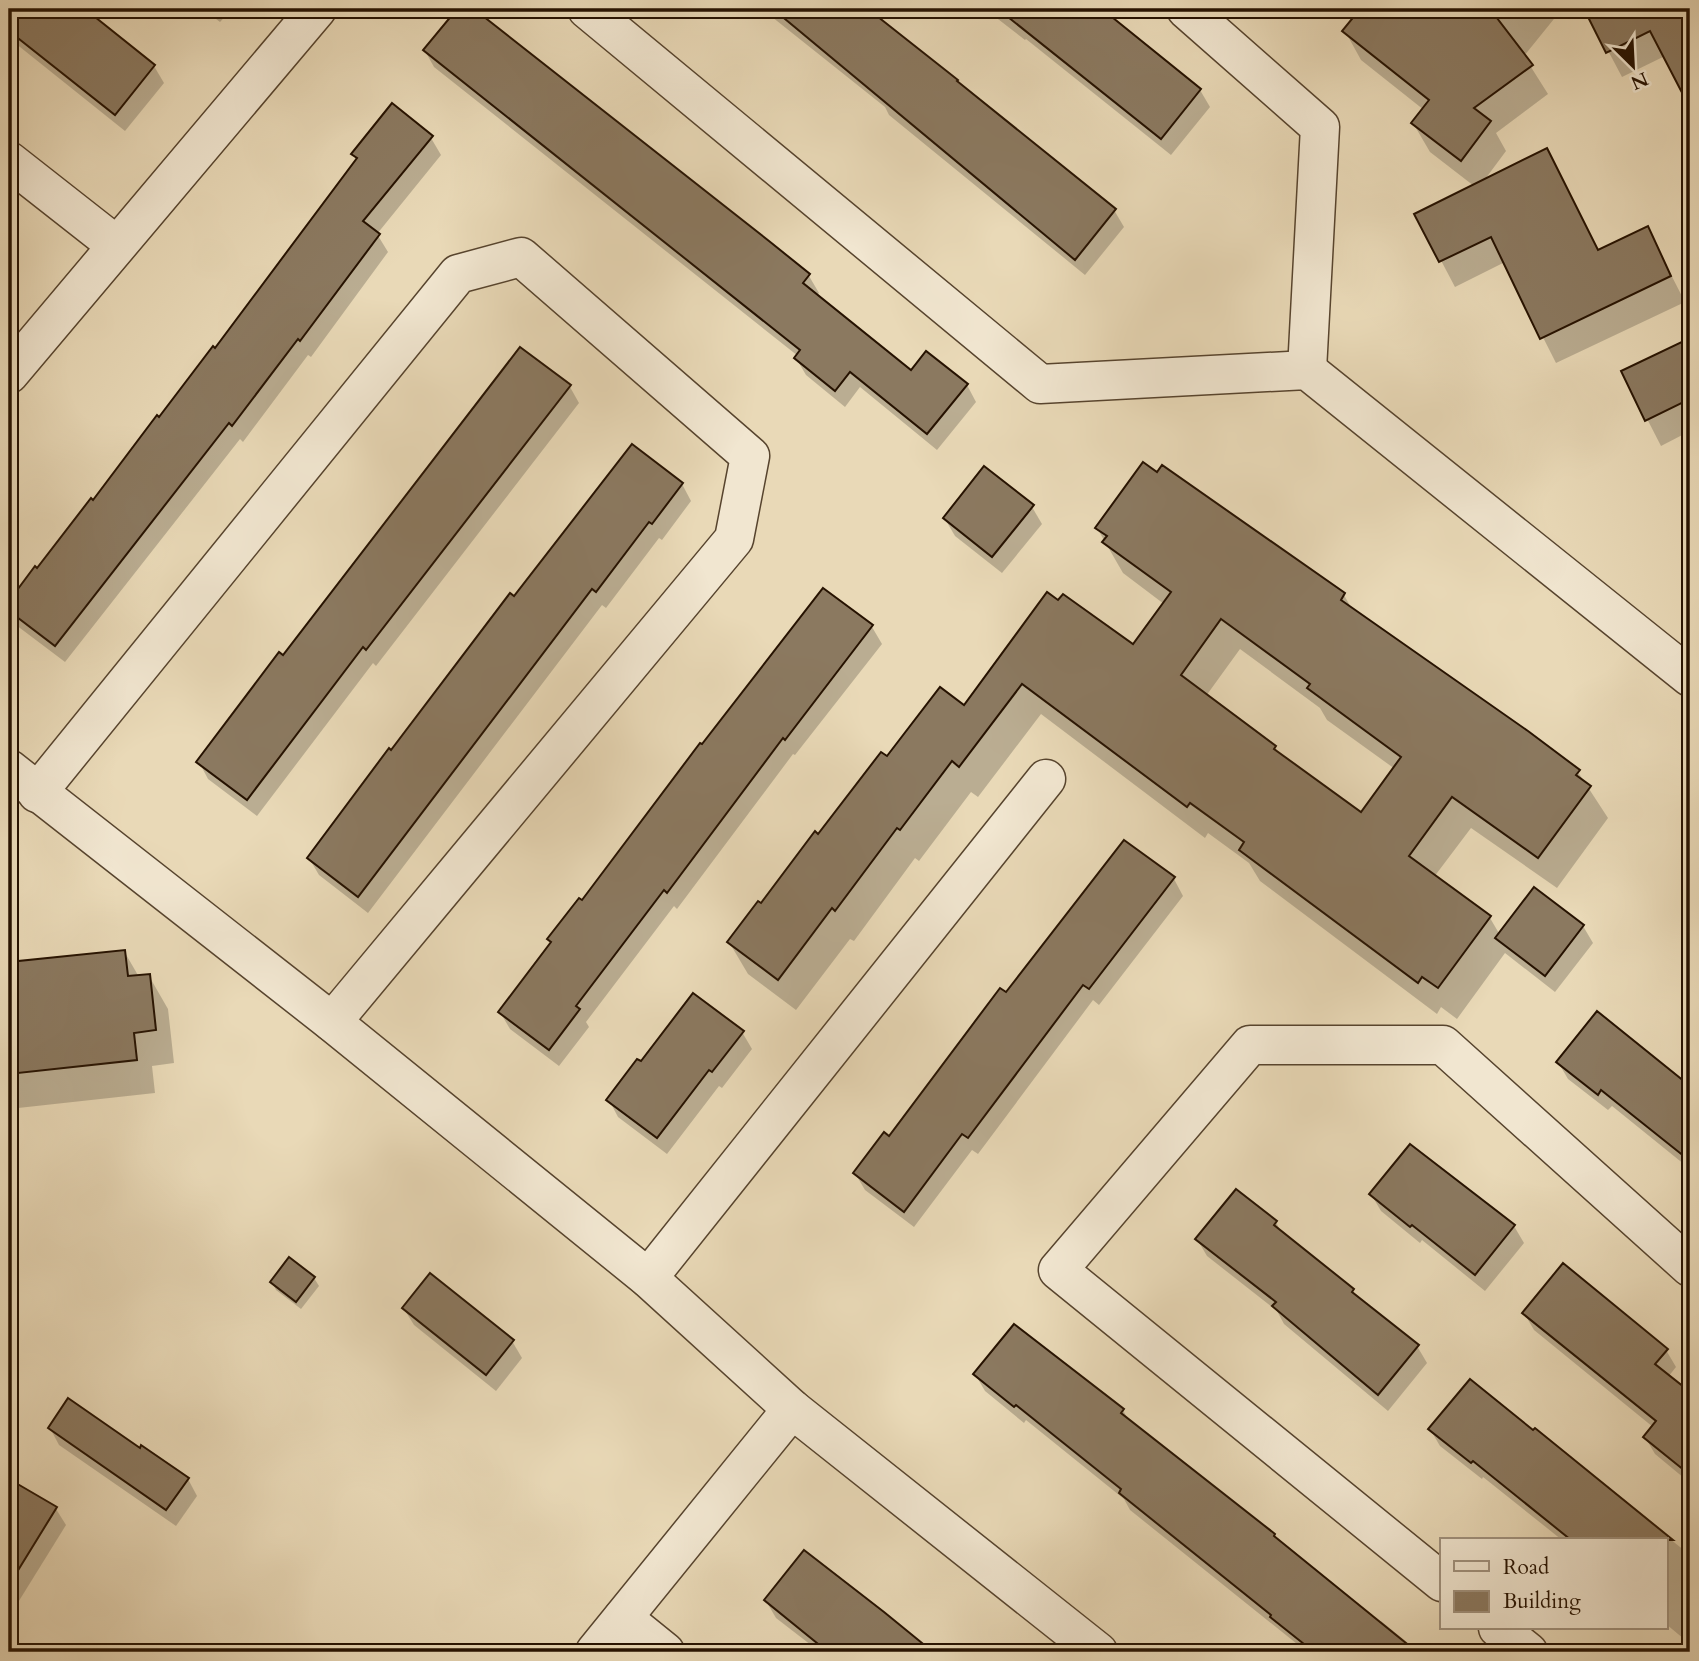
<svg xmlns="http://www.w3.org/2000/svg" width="1699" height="1661" font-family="Cardo,serif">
  <rect width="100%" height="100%" fill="#e9d9b7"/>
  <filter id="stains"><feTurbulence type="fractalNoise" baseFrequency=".00286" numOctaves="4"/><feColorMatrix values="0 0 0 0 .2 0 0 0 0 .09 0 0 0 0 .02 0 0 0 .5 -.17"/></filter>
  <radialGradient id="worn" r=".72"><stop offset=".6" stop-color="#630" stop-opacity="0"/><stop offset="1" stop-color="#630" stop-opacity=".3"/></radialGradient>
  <g fill="#0003" fill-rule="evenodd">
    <path d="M9,9H81L154,66L164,83L125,131L10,39Z"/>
    <path d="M203,9H232L220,22Z"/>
    <path d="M459,9H471L809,276L819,293L816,296L911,372L967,385L976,402L937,450L860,387L845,407L806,375L796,358L798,356L434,67L425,51Z"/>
    <path d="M762,9H871L881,17L885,25L1114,210L1124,227L1085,275L889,115L885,107Z"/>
    <path d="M985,9H1097L1200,90L1210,107L1171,155L1026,39L1025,40Z"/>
    <path d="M1362,9H1562L1524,56L1548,94L1496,133L1506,151L1483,182L1547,150L1599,251L1647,228L1685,302L1556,363L1505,262L1455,287L1417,215L1474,186L1430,152L1413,123L1424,110L1361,60L1345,31Z"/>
    <path d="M1586,9H1690V104L1665,56L1622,77Z"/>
    <path d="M431,138L441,155L377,234L388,252L311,357L308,355L243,442L240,439L65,662L16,625L9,612V604L215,350L357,161L353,154Z"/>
    <path d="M9,260L15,271L9,279Z"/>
    <path d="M1690,340V431L1661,446L1623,372Z"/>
    <path d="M570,387L579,403L376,666L373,663L257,816L208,779L199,762L283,657Z"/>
    <path d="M682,484L691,501L662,540L659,538L606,608L602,605L368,913L319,875L309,858L514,598Z"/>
    <path d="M1032,507L1042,524L1002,573L955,536L945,519Z"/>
    <path d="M1097,528L1344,595L1353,611L1578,772L1608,818L1557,888L1471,828L1434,877L1490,918L1500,935L1583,926L1593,943L1555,992L1505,953L1457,1019L1441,1007L1437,1014L1260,881L1249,863L1208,833L1205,838L1041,714L978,797L971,792L919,861L915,858L854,941L850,939L796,1010L748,974L729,942L819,836L888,759L964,708L1048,594L1133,646L1164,604L1123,573ZM1240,649L1320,708L1327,720L1395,769L1361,815L1279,755L1275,747L1206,696Z"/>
    <path d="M823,590L872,627L882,644L795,755L793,754L677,909L674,906L586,1022L589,1027L559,1066L510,1029L500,1012L552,943L549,939L582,903Z"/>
    <path d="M1174,879L1183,896L1099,1005L1093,1000L978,1154L972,1150L914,1227L865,1190L855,1173L890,1138Z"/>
    <path d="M124,951L139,977L149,976L168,1009L174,1063L152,1066L155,1093L9,1109V964Z"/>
    <path d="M742,1032L752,1049L722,1088L719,1086L667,1154L618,1117L609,1100L641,1064Z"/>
    <path d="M1558,1062L1683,1083L1687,1078L1690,1081V1169L1612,1106L1608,1110L1568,1079Z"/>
    <path d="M1371,1194L1514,1226L1524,1243L1485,1291L1422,1240L1420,1243L1381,1211Z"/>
    <path d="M1276,1222L1282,1234L1417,1346L1427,1363L1388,1411L1284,1324L1277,1311L1207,1256L1197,1239Z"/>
    <path d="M289,1260L314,1278L319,1286L301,1309L276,1290L272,1282Z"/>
    <path d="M404,1309L512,1341L522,1358L496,1391L414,1325Z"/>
    <path d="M1524,1313L1666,1350L1676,1367L1668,1377L1690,1394V1483L1655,1454L1645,1437L1653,1427L1534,1330Z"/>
    <path d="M975,1374L1123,1410L1130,1423L1379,1624L1381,1621L1419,1652H1307L1130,1510L1124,1499L1026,1420L1024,1423L985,1391Z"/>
    <path d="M50,1428L140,1450L188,1479L197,1496L176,1526L59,1445Z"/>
    <path d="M1430,1429L1533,1433L1535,1431L1690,1555V1644L1666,1624V1540H1562L1483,1477L1482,1479L1440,1446Z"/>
    <path d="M24,1490L56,1509L66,1525L9,1617V1514Z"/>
    <path d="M766,1601L923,1646L927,1652H820L776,1618Z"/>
  </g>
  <g fill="#8b7960" stroke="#261201" stroke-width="2" fill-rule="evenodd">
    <path d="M9,9H85L155,65L115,115L9,31Z"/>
    <path d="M457,9H474L769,241L810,274L803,283L911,370L926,351L968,384L927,434L850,372L835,391L794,358L800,350L423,50Z"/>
    <path d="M773,9H868L958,80L957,81L1116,209L1075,260Z"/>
    <path d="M998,9H1102L1201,89L1161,139Z"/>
    <path d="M1360,9H1490L1533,65L1474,108L1491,121L1461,161L1411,123L1429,100L1342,31Z"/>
    <path d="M1584,9H1690V108L1650,31L1606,53Z"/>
    <path d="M392,103L433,136L363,221L380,234L300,341L298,339L232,426L229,423L55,646L9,611V601L35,566L37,568L91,498L93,500L157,415L159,417L213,346L215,348L357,158L351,154Z"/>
    <path d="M1547,148L1598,250L1648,226L1671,276L1540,339L1491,237L1439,262L1414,214Z"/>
    <path d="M1690,338V399L1645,421L1621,371Z"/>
    <path d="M520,347L571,385L366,650L363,647L247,800L196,762L279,652L283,655Z"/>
    <path d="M632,444L683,483L652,524L649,522L596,592L592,589L358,897L307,858L389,748L391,750L510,593L514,596Z"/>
    <path d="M1143,462L1157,472L1162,465L1345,593L1341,600L1528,731L1580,770L1576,775L1591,786L1538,858L1452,797L1409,856L1491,916L1438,988L1422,977L1418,983L1239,850L1244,842L1190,803L1187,807L1022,684L959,767L952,761L900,830L897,828L835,911L832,908L778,980L727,942L758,901L761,903L815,831L818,834L881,752L887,756L940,687L964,705L1047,592L1058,600L1063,594L1133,644L1171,592L1102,542L1107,536L1095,528ZM1221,619L1310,684L1307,688L1401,757L1361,812L1274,749L1276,746L1181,675Z"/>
    <path d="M984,466L1034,505L992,557L943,518Z"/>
    <path d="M823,588L873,625L785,740L783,738L667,893L664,890L576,1006L580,1009L549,1050L498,1012L551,942L547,939L579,898L582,900L700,743L702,744Z"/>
    <path d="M1124,840L1175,877L1089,989L1083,985L968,1138L962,1134L904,1212L853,1173L884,1132L889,1136L1000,988L1006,992Z"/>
    <path d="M1534,887L1584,925L1545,976L1495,938Z"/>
    <path d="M125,950L128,976L150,974L156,1030L134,1033L137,1060L9,1074V962Z"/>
    <path d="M693,993L744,1031L712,1072L709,1070L657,1138L606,1100L637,1059L641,1061Z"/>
    <path d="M1597,1011L1690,1086V1161L1601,1090L1598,1095L1556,1062Z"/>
    <path d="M1410,1144L1515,1225L1475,1275L1412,1225L1410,1227L1369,1194Z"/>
    <path d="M1236,1189L1277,1221L1274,1225L1354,1289L1352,1292L1419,1345L1378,1395L1272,1306L1276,1302L1195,1239Z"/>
    <path d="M289,1257L315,1277L296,1302L270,1282Z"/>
    <path d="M1563,1263L1668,1349L1655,1364L1684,1387L1690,1379V1475L1643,1437L1656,1421L1522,1313Z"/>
    <path d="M430,1273L514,1340L486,1375L402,1308Z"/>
    <path d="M1014,1324L1124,1409L1121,1413L1275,1534L1274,1536L1417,1652H1314L1270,1617L1271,1615L1119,1493L1121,1489L1016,1405L1014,1407L973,1374Z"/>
    <path d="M1470,1379L1533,1430L1535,1428L1673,1540H1571L1473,1461L1471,1463L1428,1429Z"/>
    <path d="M68,1398L140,1448L141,1445L189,1478L166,1510L48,1428Z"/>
    <path d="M9,1479L57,1507L9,1585Z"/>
    <path d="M804,1550L884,1612L933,1652H828L764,1600Z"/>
  </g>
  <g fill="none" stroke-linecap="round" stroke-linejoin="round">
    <defs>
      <g id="street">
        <path d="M587,9L1040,384L1307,370L1690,677"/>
        <path d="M1186,9L1320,127L1307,370"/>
        <path d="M9,161L116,245"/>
        <path d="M9,374L317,9"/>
        <path d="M9,769L332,1022L648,1278L792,1409L1098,1652"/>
        <path d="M37,793L458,274L521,257L750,456L734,539L332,1022"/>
        <path d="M648,1278L1046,779"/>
        <path d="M1442,1582L1058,1270L1250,1045H1443L1690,1267"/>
        <path d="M623,1618L665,1652"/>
        <path d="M1498,1628L1528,1652"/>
        <path d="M595,1652L792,1409"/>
      </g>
    </defs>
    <use href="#street" stroke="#57442e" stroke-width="41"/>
    <use href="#street" stroke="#f1e6d0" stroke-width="38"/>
  </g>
  <rect width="1699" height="1661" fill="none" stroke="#e9d9b7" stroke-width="35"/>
  <rect x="10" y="10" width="1678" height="1640" fill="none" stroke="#261201" stroke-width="3.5"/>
  <rect x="18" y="18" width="1664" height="1626" fill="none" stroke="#261201" stroke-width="2"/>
  <rect x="1440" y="1538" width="228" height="91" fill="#f1e6d0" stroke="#a0917d" stroke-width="2"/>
  <rect x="1454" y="1561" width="35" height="10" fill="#f1e6d0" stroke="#a0917d" stroke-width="2"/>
  <text x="1503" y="1574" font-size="21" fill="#261201">Road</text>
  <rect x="1454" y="1591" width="35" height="21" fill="#8b7960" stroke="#a0917d" stroke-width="2"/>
  <text x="1503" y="1608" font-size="21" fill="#261201">Building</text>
  <g transform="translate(1633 66) rotate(156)" stroke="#f1e6d0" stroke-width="5" paint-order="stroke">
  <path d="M0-5L12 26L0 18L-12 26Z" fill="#261201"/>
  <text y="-10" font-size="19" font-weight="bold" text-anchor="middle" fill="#261201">N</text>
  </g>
  <rect width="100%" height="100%" filter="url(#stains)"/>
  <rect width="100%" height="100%" fill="url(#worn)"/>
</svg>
